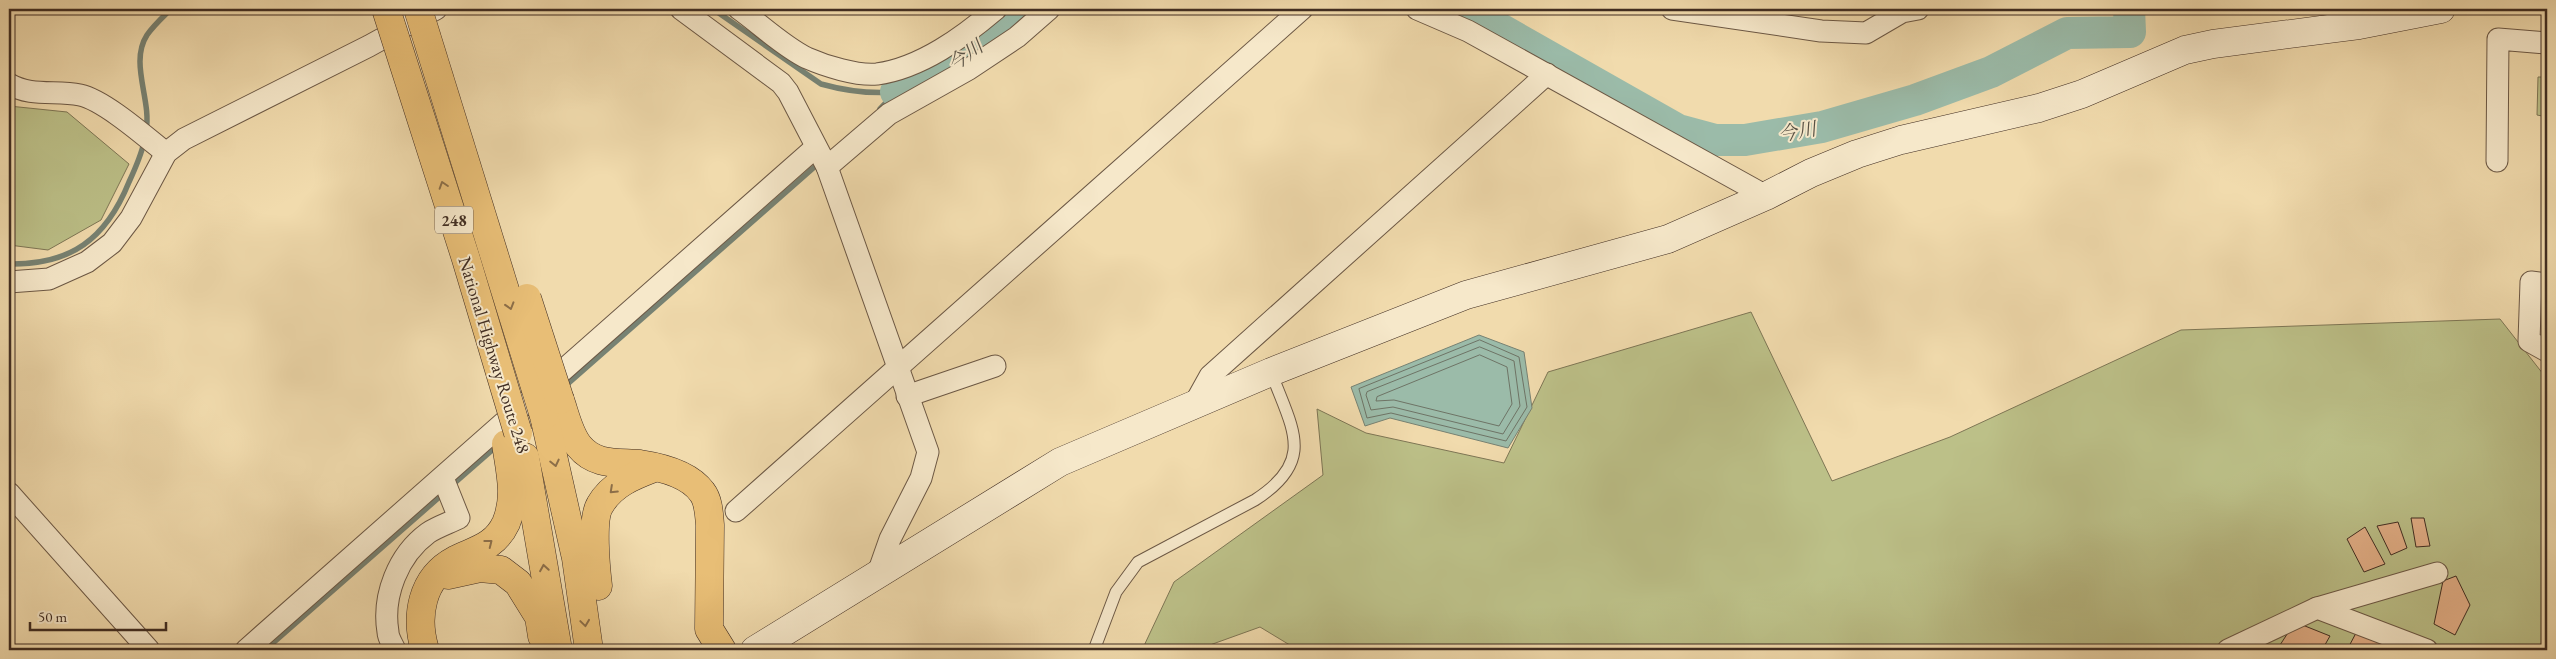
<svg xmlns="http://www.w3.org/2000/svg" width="2556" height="659" font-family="'EB Garamond','Noto Serif JP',serif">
  <rect width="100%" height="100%" fill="#f1dbad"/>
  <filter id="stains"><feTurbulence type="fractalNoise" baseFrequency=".004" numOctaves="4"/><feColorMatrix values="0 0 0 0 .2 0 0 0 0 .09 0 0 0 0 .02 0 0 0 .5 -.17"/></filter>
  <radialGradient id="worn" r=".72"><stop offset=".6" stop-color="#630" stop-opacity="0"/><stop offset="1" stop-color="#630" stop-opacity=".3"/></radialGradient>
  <g fill="#bcc088" stroke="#7e7655">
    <path d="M2538,77H2547V117L2537,115Z"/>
    <path d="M9,106L67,112L129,164L101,220L48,250L9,245Z"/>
    <path d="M1751,312L1832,481L1950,437L2181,330L2500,319L2547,379V650H1298L1260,627L1196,650H1142L1174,582L1323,475L1317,409L1366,433L1504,463L1548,372Z"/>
  </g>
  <path fill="#9bbba9" stroke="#778273" d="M1479,335L1524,352L1532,408L1508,448L1390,418L1365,426L1351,387Z"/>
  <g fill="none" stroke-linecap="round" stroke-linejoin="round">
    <g stroke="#6e7466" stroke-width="1">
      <path d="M1480,340L1519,357L1527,407L1506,441L1391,413L1367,418L1359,389Z"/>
      <path d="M1480,347L1514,361L1520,406L1503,434L1393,407L1371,410L1366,395L1367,392Z"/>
      <path d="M1480,355L1507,367L1512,404L1499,426L1394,400L1376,401L1377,397Z"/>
    </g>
    <g stroke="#778273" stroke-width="5.5">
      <path d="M713,9L821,84C846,91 871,94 896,92"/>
      <path d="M880,109L896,92"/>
      <path d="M146,131C152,100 129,63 147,35C154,25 163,17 171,9"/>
      <path d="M9,264C71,265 106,239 129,182C135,169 141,156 144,142"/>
      <path d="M563,388L819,163"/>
      <path d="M450,487L498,445"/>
      <path d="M265,650L444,493"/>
    </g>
    <g stroke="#9bbba9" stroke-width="32">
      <path d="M1455,9L1486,21L1678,130L1715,140H1745L1822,127L1915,100L1991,72L2067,33L2130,32L2129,9"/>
      <path d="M896,92L943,71L1028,9"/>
    </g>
  </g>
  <g fill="#e3af87" stroke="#402d22">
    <path d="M2411,518H2424L2430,546L2416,547Z"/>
    <path d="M2398,522L2407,548L2391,555L2377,526Z"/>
    <path d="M2365,527L2385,564L2364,572L2347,539Z"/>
    <path d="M2456,576L2470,605L2455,635L2434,624L2443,581Z"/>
    <path d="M2295,622L2330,636L2322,650H2291L2280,645Z"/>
    <path d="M2356,633L2386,643L2381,650H2347Z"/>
  </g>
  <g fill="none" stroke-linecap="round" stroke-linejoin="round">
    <defs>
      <path id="lane" d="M1094,650L1116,592L1138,562L1255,500C1317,460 1292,429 1271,372"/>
      <g id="street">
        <path d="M681,9L781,83L788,92L827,167L928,452L921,478L890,539L877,576"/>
        <path d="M739,9C760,24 784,47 807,58C825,66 857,76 877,74C921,68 963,37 996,9"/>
        <path d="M1417,9L1468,31L1766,196"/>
        <path d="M1672,9L1821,31L1866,33L1902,12L1918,9"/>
        <path d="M9,84C31,97 56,90 80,95C104,100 146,137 166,153"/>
        <path d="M2497,161L2498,39L2547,43"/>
        <path d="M827,167L889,114L969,69L1017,37L1049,9"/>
        <path d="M9,282L49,279L87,262L112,243L131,218L166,153L184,139L369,46L436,9"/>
        <path d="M2547,284L2531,282L2529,341L2547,351"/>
        <path d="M907,396L995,366"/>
        <path d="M1195,403L1210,376L1547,74"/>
        <path d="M9,493L149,650"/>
        <path d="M736,511L1302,9"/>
        <path d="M2317,608L2437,573"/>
        <path d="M246,650L816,147"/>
        <path d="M395,650C393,645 388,638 388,632C382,596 398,555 428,533C437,527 449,523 459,518L443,478"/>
        <path d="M2228,650L2317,608L2427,650"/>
      </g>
      <path id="secondary" d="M755,650L1060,462L1271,372L1466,295L1668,239L1766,196L1811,173L1857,154L1901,140L2039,108L2082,94L2185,50L2213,44L2359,25L2441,9"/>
      <g id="highway">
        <path d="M560,400C565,414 569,434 579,446C595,466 618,462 640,464C660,467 689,474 702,492C709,501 709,515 710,525L709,629L722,650"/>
        <path d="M544,416L576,558L589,650"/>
        <path d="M525,457L558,650"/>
        <path d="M448,575L480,568L501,570L518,583L539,617L542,636"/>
        <path d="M598,586C596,569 591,519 600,505C612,484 633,476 654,468"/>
        <path d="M425,650C415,617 421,578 455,560C475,550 495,547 506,523C517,497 510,471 506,444"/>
      </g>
    </defs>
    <use href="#lane" stroke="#6c5845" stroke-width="13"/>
    <use href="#street" stroke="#6c5845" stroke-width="23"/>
    <use href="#secondary" stroke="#402d22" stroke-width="29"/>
    <use href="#highway" stroke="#402d22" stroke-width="29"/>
    <use href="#lane" stroke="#f6e8ca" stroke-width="11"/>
    <use href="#street" stroke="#f6e8ca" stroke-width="21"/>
    <use href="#secondary" stroke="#f6e8ca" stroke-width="28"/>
    <use href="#highway" stroke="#e8be76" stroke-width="28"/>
    <defs>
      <g id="highway-bridge">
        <path d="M386,9L466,259L518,433"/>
        <path d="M418,9L544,416"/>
        <path d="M527,298L560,400"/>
      </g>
    </defs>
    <use href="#highway-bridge" stroke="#402d22" stroke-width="29" stroke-linecap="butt"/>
    <use href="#highway-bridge" stroke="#e8be76" stroke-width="28"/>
  </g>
  <defs><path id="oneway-chevron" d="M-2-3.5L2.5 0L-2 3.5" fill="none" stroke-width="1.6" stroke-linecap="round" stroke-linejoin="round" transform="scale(1.25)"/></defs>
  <g stroke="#8c6e48">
    <use href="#oneway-chevron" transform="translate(443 185) rotate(-108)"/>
    <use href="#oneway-chevron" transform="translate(510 306) rotate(73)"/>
    <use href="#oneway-chevron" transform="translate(555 463) rotate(77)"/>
    <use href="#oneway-chevron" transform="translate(613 490) rotate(137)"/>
    <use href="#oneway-chevron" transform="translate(489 543) rotate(-38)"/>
    <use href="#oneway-chevron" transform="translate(544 568) rotate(-99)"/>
    <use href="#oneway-chevron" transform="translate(585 623) rotate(82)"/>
  </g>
  <g text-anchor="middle" stroke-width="4" stroke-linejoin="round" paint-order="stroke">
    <rect fill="#f6e8ca" stroke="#776554" stroke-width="1" x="435" y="206.5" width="38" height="27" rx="4"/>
    <g font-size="16" font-weight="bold" fill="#402d22">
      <text x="454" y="226">248</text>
    </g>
    <g font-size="18" fill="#402d22" stroke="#f6e8ca">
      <text transform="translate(494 355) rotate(73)" y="6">National Highway Route 248</text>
    </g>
    <g font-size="19" font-style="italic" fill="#575044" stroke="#f6e8ca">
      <text transform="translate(965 55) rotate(-36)" y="7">今川</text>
      <text transform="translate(1797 131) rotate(-10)" y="7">今川</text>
    </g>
  </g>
  <rect width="2556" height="659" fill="none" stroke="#f1dbad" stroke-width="30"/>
  <rect x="10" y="10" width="2536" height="639" fill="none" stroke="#402d22" stroke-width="2.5"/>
  <rect x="15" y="15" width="2526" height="629" fill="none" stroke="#402d22"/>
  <path d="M30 622v8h136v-8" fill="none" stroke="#402d22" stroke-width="2.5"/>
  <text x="38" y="622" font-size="15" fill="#402d22" stroke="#f6e8ca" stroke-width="4" paint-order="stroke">50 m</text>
  <rect width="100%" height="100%" filter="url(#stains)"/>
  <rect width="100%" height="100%" fill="url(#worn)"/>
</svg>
